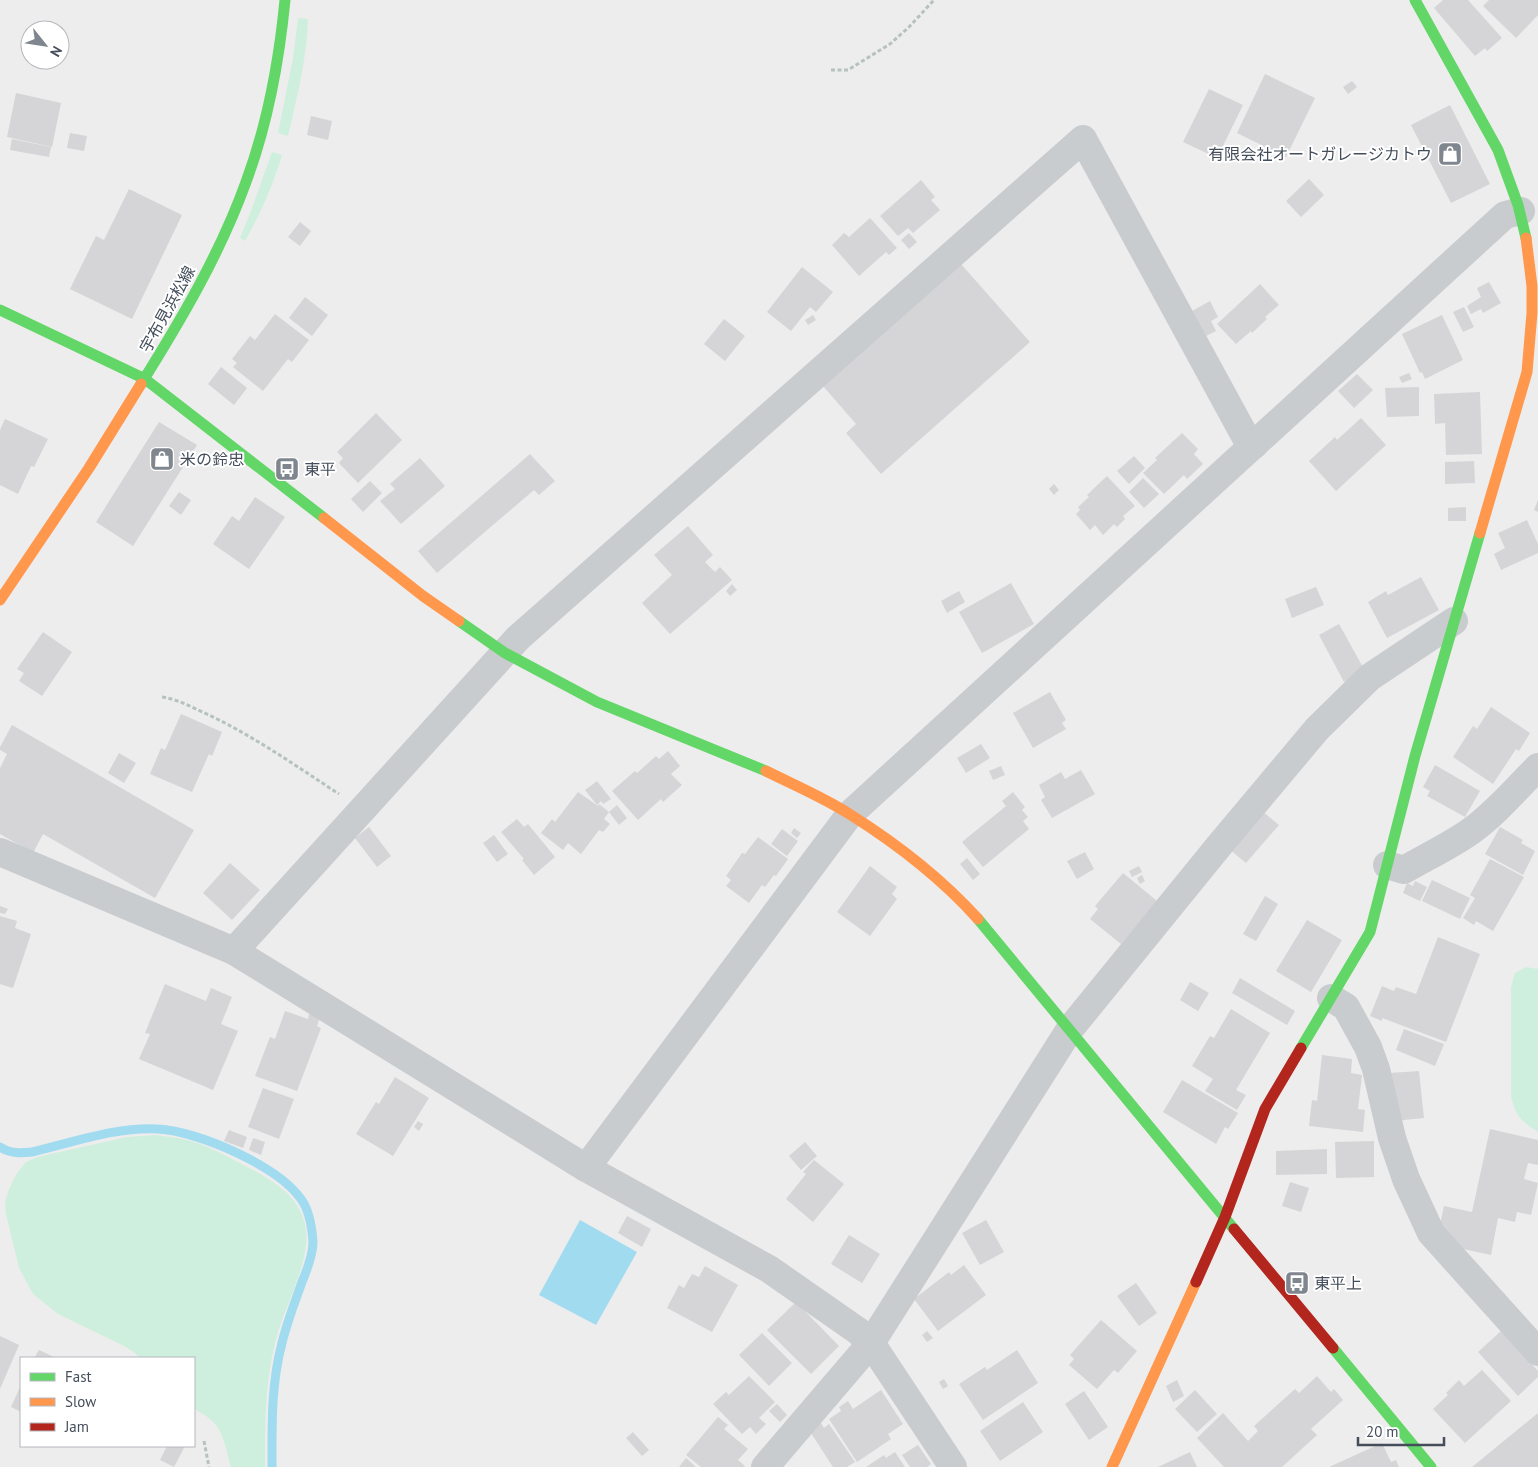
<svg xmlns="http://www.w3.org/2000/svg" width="1538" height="1467" font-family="'PT Sans','Noto Sans JP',sans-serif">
  <rect width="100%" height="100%" fill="#eeeded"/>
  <g fill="#cfefde">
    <path d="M298,18L308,19C307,58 297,97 288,136L278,133L293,58Z"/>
    <path d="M272,152L282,155C273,185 261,213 245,241L240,238L251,211Z"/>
    <path d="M1526,967L1538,969V1132C1520,1120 1516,1117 1511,1096V987L1515,973Z"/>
    <path d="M157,1135C167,1137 178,1137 187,1140C204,1144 221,1153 236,1161C271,1179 311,1198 306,1245C302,1279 283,1310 275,1343C265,1384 265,1425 265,1467H231C223,1438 223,1423 194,1409V1358H140L135,1353L124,1346L58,1314L33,1294L19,1268L6,1214L5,1202L9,1189L17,1173L26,1162L37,1157L127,1137Z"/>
  </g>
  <path fill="#a1dbf0" d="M580,1220L637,1252L596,1325L539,1295Z"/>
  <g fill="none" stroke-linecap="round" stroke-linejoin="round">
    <path stroke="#a1dbf0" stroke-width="9" d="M0,1147C10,1154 21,1153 32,1152C71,1143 119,1126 158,1129C198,1131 278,1166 301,1199C310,1211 312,1228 313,1242C313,1255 307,1270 302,1282C295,1302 287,1322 282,1343C271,1384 272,1425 272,1467"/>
  </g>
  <g fill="#d5d5d7">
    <path d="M1443,0H1468L1502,38L1487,51L1485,48L1475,56L1434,8Z"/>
    <path d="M1489,0H1538V15L1516,38L1483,6Z"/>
    <path d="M1265,74L1315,98L1286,157L1237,133Z"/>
    <path d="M1352,81L1357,87L1348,94L1343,87Z"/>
    <path d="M1209,89L1243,105L1217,158L1183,142Z"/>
    <path d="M16,93L61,103L52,147L7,137Z"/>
    <path d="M1450,105L1490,184L1451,203L1411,125Z"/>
    <path d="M311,116L332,121L328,140L307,135Z"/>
    <path d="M70,133L87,136L84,151L67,148Z"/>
    <path d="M12,139L51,147L49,157L10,150Z"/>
    <path d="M1309,179L1324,195L1301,217L1286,201Z"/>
    <path d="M921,180L935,197L931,200L940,210L913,233L908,228L898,236L880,216Z"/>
    <path d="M129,189L182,215L132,319L70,289L96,236L104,240Z"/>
    <path d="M870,218L897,248L889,255L886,252L859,276L832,245L844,233L849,237Z"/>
    <path d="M300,222L311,231L300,246L288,237Z"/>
    <path d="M909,233L917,242L909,249L901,240Z"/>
    <path d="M961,264L1030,342L881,474L846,433L856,424L823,386Z"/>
    <path d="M802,267L833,292L816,312L810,307L791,331L767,312Z"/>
    <path d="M1489,282L1501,303L1483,313L1481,309L1471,314L1467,306L1481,297L1477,288Z"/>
    <path d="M1260,284L1279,305L1265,317L1267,319L1252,333L1251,331L1236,344L1217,324Z"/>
    <path d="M305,297L328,315L312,336L289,318Z"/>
    <path d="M1210,301L1218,317L1211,321L1216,331L1206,336L1192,311Z"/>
    <path d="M1464,307L1474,327L1463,332L1453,312Z"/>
    <path d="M275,314L309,340L292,362L288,359L263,391L233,367L237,363L232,359L250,336L255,340Z"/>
    <path d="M813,315L816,320L808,325L805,320Z"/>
    <path d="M1442,315L1463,360L1425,379L1422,372L1420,373L1402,334Z"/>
    <path d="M724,319L745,336L725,361L704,344Z"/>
    <path d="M221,367L247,388L234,405L208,384Z"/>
    <path d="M1409,373L1412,379L1402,383L1399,377Z"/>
    <path d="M1357,374L1373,390L1354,408L1338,391Z"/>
    <path d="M1419,387V416L1387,417L1385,388Z"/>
    <path d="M1480,392L1482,454L1446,455L1445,423L1435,424L1434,394Z"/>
    <path d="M376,413L402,440L358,483L339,463L343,458L337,452Z"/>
    <path d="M1361,418L1386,445L1336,491L1309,461L1335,437L1337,440Z"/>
    <path d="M5,419L48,439L34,467L31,466L18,494L0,485V430Z"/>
    <path d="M159,422L197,445L133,546L96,522Z"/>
    <path d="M1182,433L1198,449L1194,454L1203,464L1187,479L1184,475L1164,494L1143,473L1157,460L1155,458Z"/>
    <path d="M530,454L555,481L539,495L534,490L437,573L418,551Z"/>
    <path d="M1134,456L1145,468L1129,484L1117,471Z"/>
    <path d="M420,458L445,486L401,524L380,501L395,489L390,484Z"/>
    <path d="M1474,461L1475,483L1445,484V462Z"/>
    <path d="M1107,476L1135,506L1123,516L1125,519L1117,527L1114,524L1103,535L1095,525L1090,530L1076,514L1080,510L1078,507L1089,497L1087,495Z"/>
    <path d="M1143,478L1159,494L1144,508L1129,492Z"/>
    <path d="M370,481L382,493L363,512L351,499Z"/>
    <path d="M1054,484L1059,490L1054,495L1049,489Z"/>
    <path d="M179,492L191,500L181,515L169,506Z"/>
    <path d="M255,497L285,517L249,569L213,544L232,516L239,521Z"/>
    <path d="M1538,500V512L1534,510Z"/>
    <path d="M1466,507V521H1448V508Z"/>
    <path d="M1527,520L1538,544V553L1501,570L1494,554L1505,548L1498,533Z"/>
    <path d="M688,526L713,555L705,562L715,572L720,567L732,580L670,634L642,603L672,575L654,555Z"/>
    <path d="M1421,577L1439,610L1387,638L1368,602L1386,591L1388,595Z"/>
    <path d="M1011,583L1034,624L982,653L959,612Z"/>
    <path d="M732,584L737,590L730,596L726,591Z"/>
    <path d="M1316,587L1324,605L1292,618L1285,599Z"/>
    <path d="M959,591L965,602L947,613L941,601Z"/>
    <path d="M1339,624L1365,671L1344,682L1319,635Z"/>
    <path d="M43,632L72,652L42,696L19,681L24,673L17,669Z"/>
    <path d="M1050,692L1066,720L1062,723L1066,729L1033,748L1013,713Z"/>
    <path d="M1491,707L1530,733L1519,751L1516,749L1493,784L1453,757L1473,726L1477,729Z"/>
    <path d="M181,714L222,732L212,756L209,754L192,792L150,774L161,748L165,750Z"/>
    <path d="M12,725L194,830L155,898L43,834L33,853L0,834V768L7,754L0,750V747Z"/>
    <path d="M981,744L990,758L966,773L957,758Z"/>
    <path d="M668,751L680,766L671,774L682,785L663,802L661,799L638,820L612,791L635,771L637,773L656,756L659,759Z"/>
    <path d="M119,753L136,763L124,783L108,773Z"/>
    <path d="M1435,765L1480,791L1465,817L1427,796L1430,791L1423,787Z"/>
    <path d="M1001,766L1005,775L993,780L989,771Z"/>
    <path d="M1081,770L1095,794L1052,818L1041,800L1045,797L1039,785L1061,772L1065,779Z"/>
    <path d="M597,781L611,799L603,804L601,801L597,805L585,790Z"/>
    <path d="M578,792L598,806L599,804L609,812L604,819L610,824L603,832L599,830L581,854L568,843L563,850L541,833L552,819L555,822Z"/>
    <path d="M1013,792L1025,807L1022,810L1028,817L1023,821L1029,829L983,867L962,842L1006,806L1002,801Z"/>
    <path d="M617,805L627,818L619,825L609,812Z"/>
    <path d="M1261,810L1279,825L1246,863L1229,849Z"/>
    <path d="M517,819L524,827L528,824L555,857L534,875L522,860L524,859L501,832Z"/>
    <path d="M369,827L391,856L377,867L355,838Z"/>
    <path d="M1500,827L1523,840L1521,843L1535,851L1523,875L1485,854Z"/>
    <path d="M794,828L801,833L797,838L791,833Z"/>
    <path d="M782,829L798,841L787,856L771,844Z"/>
    <path d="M494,835L508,854L497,862L483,843Z"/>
    <path d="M758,837L788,859L776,876L774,875L765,887L762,885L749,903L726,886L731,880L726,876L742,853L745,854Z"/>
    <path d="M1085,852L1094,869L1077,879L1067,861Z"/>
    <path d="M967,858L980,874L973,880L960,864Z"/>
    <path d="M1490,859L1524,877L1493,931L1476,921L1474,925L1463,918L1475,898L1470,895Z"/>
    <path d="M230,863L260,890L232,920L203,893Z"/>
    <path d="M870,866L897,887L892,894L897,899L870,936L837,912Z"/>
    <path d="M1139,866L1142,872L1132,877L1129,871Z"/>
    <path d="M1123,873L1157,901L1121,944L1090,919L1098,909L1095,906Z"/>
    <path d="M1142,875L1145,881L1140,884L1137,878Z"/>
    <path d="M1432,880L1470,898L1460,919L1422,901Z"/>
    <path d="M1415,881L1427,887L1420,901L1403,893L1407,883L1413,886Z"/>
    <path d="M1265,896L1278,904L1256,941L1243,934Z"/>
    <path d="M0,906L8,909L5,914L0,913Z"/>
    <path d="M0,916L17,921L15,928L31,934L13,988L0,984Z"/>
    <path d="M1307,920L1342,940L1311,992L1276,971Z"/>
    <path d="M1438,937L1480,954L1446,1042L1382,1018V1021L1370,1016L1382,986L1394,991L1396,987L1416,994Z"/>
    <path d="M1240,978L1295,1011L1287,1025L1232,993Z"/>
    <path d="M1190,982L1209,993L1198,1011L1180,1000Z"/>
    <path d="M165,984L206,1001L211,988L232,997L221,1024L238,1031L213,1090L139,1059L150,1034L145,1033Z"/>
    <path d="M1231,1009L1270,1033L1236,1090L1246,1095L1237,1110L1205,1091L1213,1079L1192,1066L1210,1036L1214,1038Z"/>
    <path d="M285,1011L308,1019L309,1014L320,1017L317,1026L321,1028L297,1091L255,1076L270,1037L275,1039Z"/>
    <path d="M1404,1029L1444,1044L1435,1066L1396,1050Z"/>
    <path d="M1322,1055L1352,1059L1351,1073L1362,1075L1358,1109L1365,1110L1363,1132L1309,1126L1312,1100L1317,1101Z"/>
    <path d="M1419,1071L1424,1118L1394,1121L1390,1073Z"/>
    <path d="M395,1077L429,1098L393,1156L356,1134L376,1102L379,1104Z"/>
    <path d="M1182,1080L1238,1113L1228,1129L1225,1127L1216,1144L1163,1112Z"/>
    <path d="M263,1088L294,1099L279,1139L248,1127Z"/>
    <path d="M418,1121L423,1124L419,1131L414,1127Z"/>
    <path d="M1490,1129L1538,1140V1165L1528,1163L1524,1179L1538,1183L1531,1215L1517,1212L1515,1222L1498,1218L1491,1255L1454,1247L1439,1229L1444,1206L1472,1212Z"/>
    <path d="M229,1130L247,1137L243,1148L224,1141Z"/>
    <path d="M253,1138L265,1142L261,1155L249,1150Z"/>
    <path d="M1374,1141V1177L1336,1178L1335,1142Z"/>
    <path d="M805,1142L817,1156L801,1170L789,1156Z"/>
    <path d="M1327,1149V1174L1276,1175V1151Z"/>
    <path d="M814,1160L844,1184L813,1222L786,1199L806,1174L803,1172Z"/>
    <path d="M1290,1182L1309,1188L1301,1212L1282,1206Z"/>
    <path d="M627,1216L651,1229L642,1247L618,1233Z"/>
    <path d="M986,1220L1004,1252L980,1265L962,1233Z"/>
    <path d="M849,1235L880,1254L862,1283L831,1264Z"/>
    <path d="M964,1265L986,1295L938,1331L914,1299L949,1272L951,1275Z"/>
    <path d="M705,1266L738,1285L712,1332L667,1308L679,1285L684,1288L692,1274L699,1277Z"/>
    <path d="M1136,1283L1157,1313L1139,1326L1117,1296Z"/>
    <path d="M796,1302L839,1346L811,1374L767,1330Z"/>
    <path d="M1101,1320L1137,1351L1118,1373L1114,1370L1097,1389L1069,1365L1074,1359L1070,1355Z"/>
    <path d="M927,1331L933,1338L927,1342L922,1335Z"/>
    <path d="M1501,1331L1538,1371V1377L1518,1396L1478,1352Z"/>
    <path d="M762,1333L792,1363L769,1386L739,1355Z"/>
    <path d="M0,1336L19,1345L0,1389Z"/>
    <path d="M39,1350L56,1358H34Z"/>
    <path d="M1017,1350L1038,1383L983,1420L959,1384L985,1367L987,1370Z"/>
    <path d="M1482,1370L1511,1401L1465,1443L1433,1409L1448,1395L1446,1393L1459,1380L1464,1386Z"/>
    <path d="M749,1376L775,1402L759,1418L766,1424L756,1434L750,1427L742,1434L713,1404L726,1392L729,1395Z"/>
    <path d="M1317,1376L1331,1392L1334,1389L1343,1400L1311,1429L1317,1435L1282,1467H1224L1197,1438L1223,1413L1248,1441L1258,1431L1254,1426L1295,1389L1299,1393Z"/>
    <path d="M944,1379L948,1386L943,1389L939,1382Z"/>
    <path d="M1177,1380L1184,1396L1173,1402L1166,1386Z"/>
    <path d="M21,1385V1412L11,1407Z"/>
    <path d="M881,1390L903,1424L888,1434L891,1439L857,1462L829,1419L841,1411L839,1407L848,1401L853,1409Z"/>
    <path d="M1195,1390L1217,1414L1197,1432L1175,1409Z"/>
    <path d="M1084,1391L1108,1427L1089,1440L1065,1404Z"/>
    <path d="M1023,1402L1043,1432L1000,1461L980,1431Z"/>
    <path d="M777,1404L787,1415L780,1422L769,1411Z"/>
    <path d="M1538,1413V1467H1472Z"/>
    <path d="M718,1417L728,1425L724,1429L748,1449L738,1460L745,1466L744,1467H701L686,1455Z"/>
    <path d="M821,1423L824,1428L829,1424L855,1462L847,1467H833L809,1430Z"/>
    <path d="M633,1432L649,1450L642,1456L626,1438Z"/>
    <path d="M1382,1443L1391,1462L1396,1460L1399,1467H1329Z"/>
    <path d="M918,1445L931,1464L927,1467H910L902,1455Z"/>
    <path d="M167,1446H185L174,1467L160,1460Z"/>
    <path d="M895,1452L905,1467H866L884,1455L886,1458Z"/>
    <path d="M1190,1452L1197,1467H1158Z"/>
    <path d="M686,1458L696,1467H679Z"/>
  </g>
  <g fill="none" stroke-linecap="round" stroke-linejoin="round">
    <g stroke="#b5c2bf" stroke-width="3" stroke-dasharray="4 2.5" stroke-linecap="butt">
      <path d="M831,70H848L890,44L909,27L934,0"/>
      <path d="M162,697C175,699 186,704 198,710C248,732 293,764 339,794"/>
      <path d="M204,1441L209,1467"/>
    </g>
    <g stroke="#c9cccf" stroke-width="28">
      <path d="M0,852L234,951L586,1168L769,1269L858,1331L871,1343L953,1467"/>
      <path d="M1387,865L1404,870C1426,857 1450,846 1471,831C1496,813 1517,788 1538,767"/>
      <path d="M234,951L518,638L1083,139L1245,436L1254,445"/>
      <path d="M1331,998L1346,1007L1368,1047L1376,1069L1392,1138L1406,1179L1431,1233L1538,1352"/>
      <path d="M586,1168L850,814L1505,215L1521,211"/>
      <path d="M765,1467L871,1343L1070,1029L1218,847L1317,729L1370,677L1454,621"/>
    </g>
    <g stroke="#63d668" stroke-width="11">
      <path d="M1415,0L1498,150L1518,205L1526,238"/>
      <path d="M0,310L145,379L324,518"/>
      <path d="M141,384C181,320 220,254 246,182C268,123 279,62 285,0"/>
      <path d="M459,621L505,653L597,702L766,771"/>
      <path d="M978,919L1234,1229"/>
      <path d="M1301,1048L1370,932L1415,756L1480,533"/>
      <path d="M1333,1348L1431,1467"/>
    </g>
    <g stroke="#ff974d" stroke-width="11">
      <path d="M324,518L423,596L459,621"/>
      <path d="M1480,533L1527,372L1532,313V286L1526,238"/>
      <path d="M0,600L89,468L141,384"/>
      <path d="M766,771C794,785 825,798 851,815C897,844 942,879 978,919"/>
      <path d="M1112,1467L1196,1282"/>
    </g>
    <g stroke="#b3261e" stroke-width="11">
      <path d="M1234,1229L1333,1348"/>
      <path d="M1196,1282L1225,1217L1265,1109L1301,1048"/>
    </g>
  </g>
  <defs>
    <symbol id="shop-square" viewBox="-11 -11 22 22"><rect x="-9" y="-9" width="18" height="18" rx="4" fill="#80868e" stroke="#fff"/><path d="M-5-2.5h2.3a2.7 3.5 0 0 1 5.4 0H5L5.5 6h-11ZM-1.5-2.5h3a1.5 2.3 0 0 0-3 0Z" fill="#fff"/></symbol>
    <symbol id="bus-square" viewBox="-11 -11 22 22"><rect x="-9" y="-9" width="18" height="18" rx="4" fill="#80868e" stroke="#fff"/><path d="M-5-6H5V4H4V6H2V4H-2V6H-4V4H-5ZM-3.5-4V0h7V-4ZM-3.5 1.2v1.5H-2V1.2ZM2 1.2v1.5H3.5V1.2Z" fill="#fff"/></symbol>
  </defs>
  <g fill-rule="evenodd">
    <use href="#shop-square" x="1436" y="140" width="28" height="28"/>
    <use href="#shop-square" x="148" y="445" width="28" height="28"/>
    <use href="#bus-square" x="273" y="455" width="28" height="28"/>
    <use href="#bus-square" x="1283" y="1269" width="28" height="28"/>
  </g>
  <g text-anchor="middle" stroke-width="4" stroke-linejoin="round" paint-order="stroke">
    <g font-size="16" fill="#444e5b" stroke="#fff" text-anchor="start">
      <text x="1432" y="160" text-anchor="end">有限会社オートガレージカトウ</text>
      <text x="180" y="465">米の鈴忠</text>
      <text x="304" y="475">東平</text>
      <text x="1314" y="1289">東平上</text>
    </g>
    <g font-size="16" fill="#444e5b" stroke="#fff">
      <text transform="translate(167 309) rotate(-61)" y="6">宇布見浜松線</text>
    </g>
  </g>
  <rect x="20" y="1357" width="175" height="90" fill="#ffffff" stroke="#b4b8bd"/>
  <rect x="30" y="1373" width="25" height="8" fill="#63d668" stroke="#b4b8bd"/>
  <text x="65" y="1382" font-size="15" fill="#444e5b">Fast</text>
  <rect x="30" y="1398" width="25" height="8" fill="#ff974d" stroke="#b4b8bd"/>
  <text x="65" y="1407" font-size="15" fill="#444e5b">Slow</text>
  <rect x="30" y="1423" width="25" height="8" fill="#b3261e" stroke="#b4b8bd"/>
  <text x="65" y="1432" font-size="15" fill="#444e5b">Jam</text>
  <g transform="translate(45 45) rotate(120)"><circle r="24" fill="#ffffff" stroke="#b4b8bd"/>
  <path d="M0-4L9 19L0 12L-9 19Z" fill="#80868e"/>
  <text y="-8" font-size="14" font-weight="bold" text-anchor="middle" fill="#444e5b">N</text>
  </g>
  <path d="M1358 1437v8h86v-8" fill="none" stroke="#444e5b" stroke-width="2.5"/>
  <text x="1366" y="1437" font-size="15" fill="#444e5b" stroke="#ffffff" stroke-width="4" paint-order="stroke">20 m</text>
</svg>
